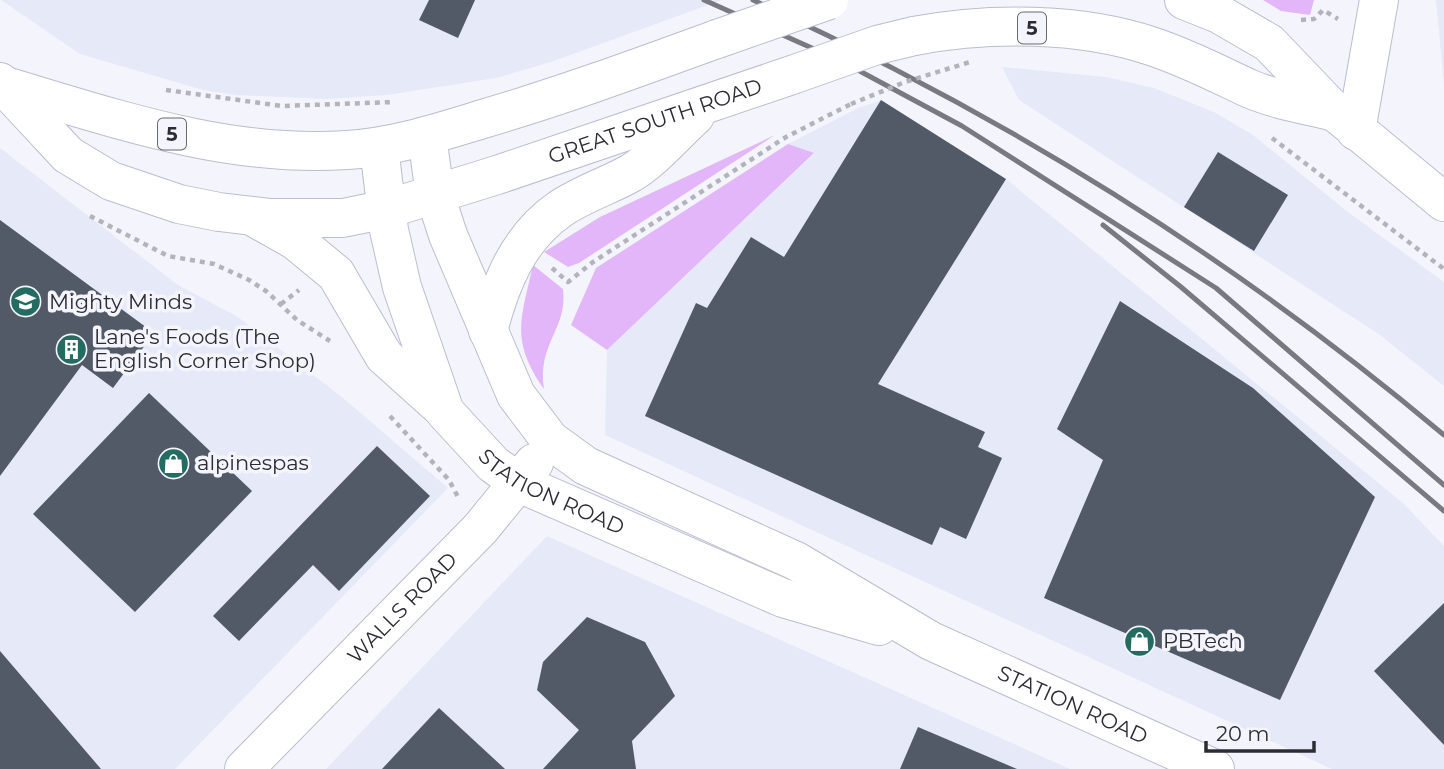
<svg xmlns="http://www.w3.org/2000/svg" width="1444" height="769" font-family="Montserrat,sans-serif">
  <rect width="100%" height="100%" fill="#f4f5fc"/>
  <g fill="#e6e9f8">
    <path d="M1,0H722L551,62L496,78L387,95L326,99L235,95L203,90L80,54Z"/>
    <path d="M1436,0H1444V86Z"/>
    <path d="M1002,67L1106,77L1154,88L1214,112L1253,135L1348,212L1444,282V386L1380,335L1019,100Z"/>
    <path d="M881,100L1006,179L1404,504L1444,546V769H1332L605,435L607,350L814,154L788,144L858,108Z"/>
    <path d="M0,148L178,285L238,317L342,397L448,488L175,769H0Z"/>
    <path d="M547,536L1070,769H326Z"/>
  </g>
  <g fill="#e2b6f8">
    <path d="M1263,0H1314L1310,15L1281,11Z"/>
    <path d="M775,135L579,263L568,267L544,252L600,217Z"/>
    <path d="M788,144L814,153L607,350L571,325L596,268Z"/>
    <path d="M533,265L563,289C568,329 537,343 544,389C510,340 521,319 533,265Z"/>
  </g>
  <g fill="#515a66">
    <path d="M429,0H475L458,38L419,20Z"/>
    <path d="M881,100L1006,179L878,384L985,432L978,447L1002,458L966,539L940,527L932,545L645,416L696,303L707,308L751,237L784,257Z"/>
    <path d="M1218,152L1288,195L1254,251L1184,207Z"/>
    <path d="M0,220L154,333L113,388L82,365L0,476Z"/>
    <path d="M1120,301L1253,388L1375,497L1280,700L1044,598L1103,460L1057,429Z"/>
    <path d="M149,393L252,491L135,612L33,514Z"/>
    <path d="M377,446L430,496L339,591L313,565L239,641L213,616Z"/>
    <path d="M1444,603V745L1374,671Z"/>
    <path d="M587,617L645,642L675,696L632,741L636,769H543L579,730L537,690L543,662Z"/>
    <path d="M0,651L101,769H0Z"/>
    <path d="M439,708L505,769H382Z"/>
    <path d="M918,727L1017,769H900Z"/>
  </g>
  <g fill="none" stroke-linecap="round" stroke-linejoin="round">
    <defs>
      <path id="minor" d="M1356,131L1379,0"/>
      <g id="major">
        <path d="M1184,0L1219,14L1269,43L1335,112L1444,202"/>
        <path d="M914,36C988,22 1079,22 1151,46C1185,57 1216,73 1248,88C1275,100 1307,105 1335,112"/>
        <path id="s1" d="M0,82L68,155L111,181L179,204L219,212L271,218H343L387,209L497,175L792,75"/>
        <path d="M5,86C117,119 228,158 347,150C395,147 440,132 486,118C564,95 640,67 717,39"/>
        <path id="s2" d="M427,136L435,195L448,235L516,395L550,440L586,466L796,561L931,641L1215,769"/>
        <path id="s3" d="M379,147L389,230L402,287L445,412L493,464L519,483L783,598L879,626"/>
        <path d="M257,219L296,241L336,274L384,356L444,410"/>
        <path d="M488,331C500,284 518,238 560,209C582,194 608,186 631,173C654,159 675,134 695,116"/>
        <path id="s4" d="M244,769L480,529L534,463"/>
      </g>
    </defs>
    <use href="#minor" stroke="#babdce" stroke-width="40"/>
    <use href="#major" stroke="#babdce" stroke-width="40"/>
    <g stroke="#b3b4bb" stroke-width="4.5" stroke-dasharray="5 5" stroke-linecap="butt">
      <path d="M1301,20L1314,19L1323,10L1338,19"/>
      <path d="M166,90L282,106L394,102"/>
      <path d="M1272,138L1444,269"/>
      <path d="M90,216L168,256L214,264L249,280L266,291L297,320L330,341"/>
      <path d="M552,268L568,282L593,262L786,137L851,104"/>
      <path d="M281,304L299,290"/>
      <path d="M390,416L449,480L458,497"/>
    </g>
    <use href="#minor" stroke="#fff" stroke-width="38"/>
    <use href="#major" stroke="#fff" stroke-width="38"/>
    <g stroke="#797a81" stroke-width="5">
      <path d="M704,0L841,61L962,126L1216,288L1444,485"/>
      <path d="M753,0C1006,116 1231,256 1444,435"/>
      <path d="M1103,225L1181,287L1444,511"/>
    </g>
    <defs>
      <g id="major-bridge">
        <path d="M717,39L829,0"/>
        <path d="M792,75L877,45L914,36"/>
      </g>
    </defs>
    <use href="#major-bridge" stroke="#babdce" stroke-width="40" stroke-linecap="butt"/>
    <path stroke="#b3b4bb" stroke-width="4.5" stroke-dasharray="5 5" stroke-linecap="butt" d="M851,104L905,82L970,62"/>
    <use href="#major-bridge" stroke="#fff" stroke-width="38"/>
  </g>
  <defs>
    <symbol id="school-disc" viewBox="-11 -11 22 22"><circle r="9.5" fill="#246b61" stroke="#f4f5fc"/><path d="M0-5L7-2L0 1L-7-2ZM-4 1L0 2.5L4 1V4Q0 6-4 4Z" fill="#fff"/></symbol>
    <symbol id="building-disc" viewBox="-11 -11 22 22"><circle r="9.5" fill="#246b61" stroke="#f4f5fc"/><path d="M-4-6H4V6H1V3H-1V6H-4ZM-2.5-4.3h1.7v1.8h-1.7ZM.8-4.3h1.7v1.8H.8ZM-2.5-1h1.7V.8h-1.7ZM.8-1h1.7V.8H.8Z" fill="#fff"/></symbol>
    <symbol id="shop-disc" viewBox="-11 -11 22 22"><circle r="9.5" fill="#246b61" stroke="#f4f5fc"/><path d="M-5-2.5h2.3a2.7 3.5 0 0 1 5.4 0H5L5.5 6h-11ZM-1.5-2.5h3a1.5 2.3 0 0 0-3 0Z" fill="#fff"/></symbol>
  </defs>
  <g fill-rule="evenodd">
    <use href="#school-disc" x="8" y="284" width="35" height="35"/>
    <use href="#building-disc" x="54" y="332" width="35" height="35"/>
    <use href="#shop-disc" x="156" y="446" width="35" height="35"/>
    <use href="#shop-disc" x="1122" y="624" width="35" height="35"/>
  </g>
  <g text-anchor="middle" stroke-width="7" stroke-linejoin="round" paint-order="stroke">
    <g fill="#f4f5fc" stroke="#686970" stroke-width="2">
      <rect x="1018" y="12.5" width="28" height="31" rx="5"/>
      <rect x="158" y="118.5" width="28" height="31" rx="5"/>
    </g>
    <g font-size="19" font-weight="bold" fill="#2c2d34">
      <text x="1032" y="35">5</text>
      <text x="172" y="141">5</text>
    </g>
    <g font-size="21" fill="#2c2d34" stroke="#f4f5fc">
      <text dy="7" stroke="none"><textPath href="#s1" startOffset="714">GREAT SOUTH ROAD</textPath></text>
      <text dy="7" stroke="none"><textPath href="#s3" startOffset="410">STATION ROAD</textPath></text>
      <text dy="7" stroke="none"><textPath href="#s4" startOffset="226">WALLS ROAD</textPath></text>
      <text dy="7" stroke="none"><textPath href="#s2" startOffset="919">STATION ROAD</textPath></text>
    </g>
    <g font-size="21" fill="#2c2d34" stroke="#f4f5fc" text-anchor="start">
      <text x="49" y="309">Mighty Minds</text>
      <text x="94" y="344">Lane's Foods (The<tspan x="94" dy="24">English Corner Shop)</tspan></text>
      <text x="197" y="470">alpinespas</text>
      <text x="1163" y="648">PBTech</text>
    </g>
  </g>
  <path d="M1206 741v10h108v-10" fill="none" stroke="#2c2d34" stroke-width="3.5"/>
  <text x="1216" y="741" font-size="21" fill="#2c2d34" stroke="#f4f5fc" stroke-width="5" paint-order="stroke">20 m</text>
</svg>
